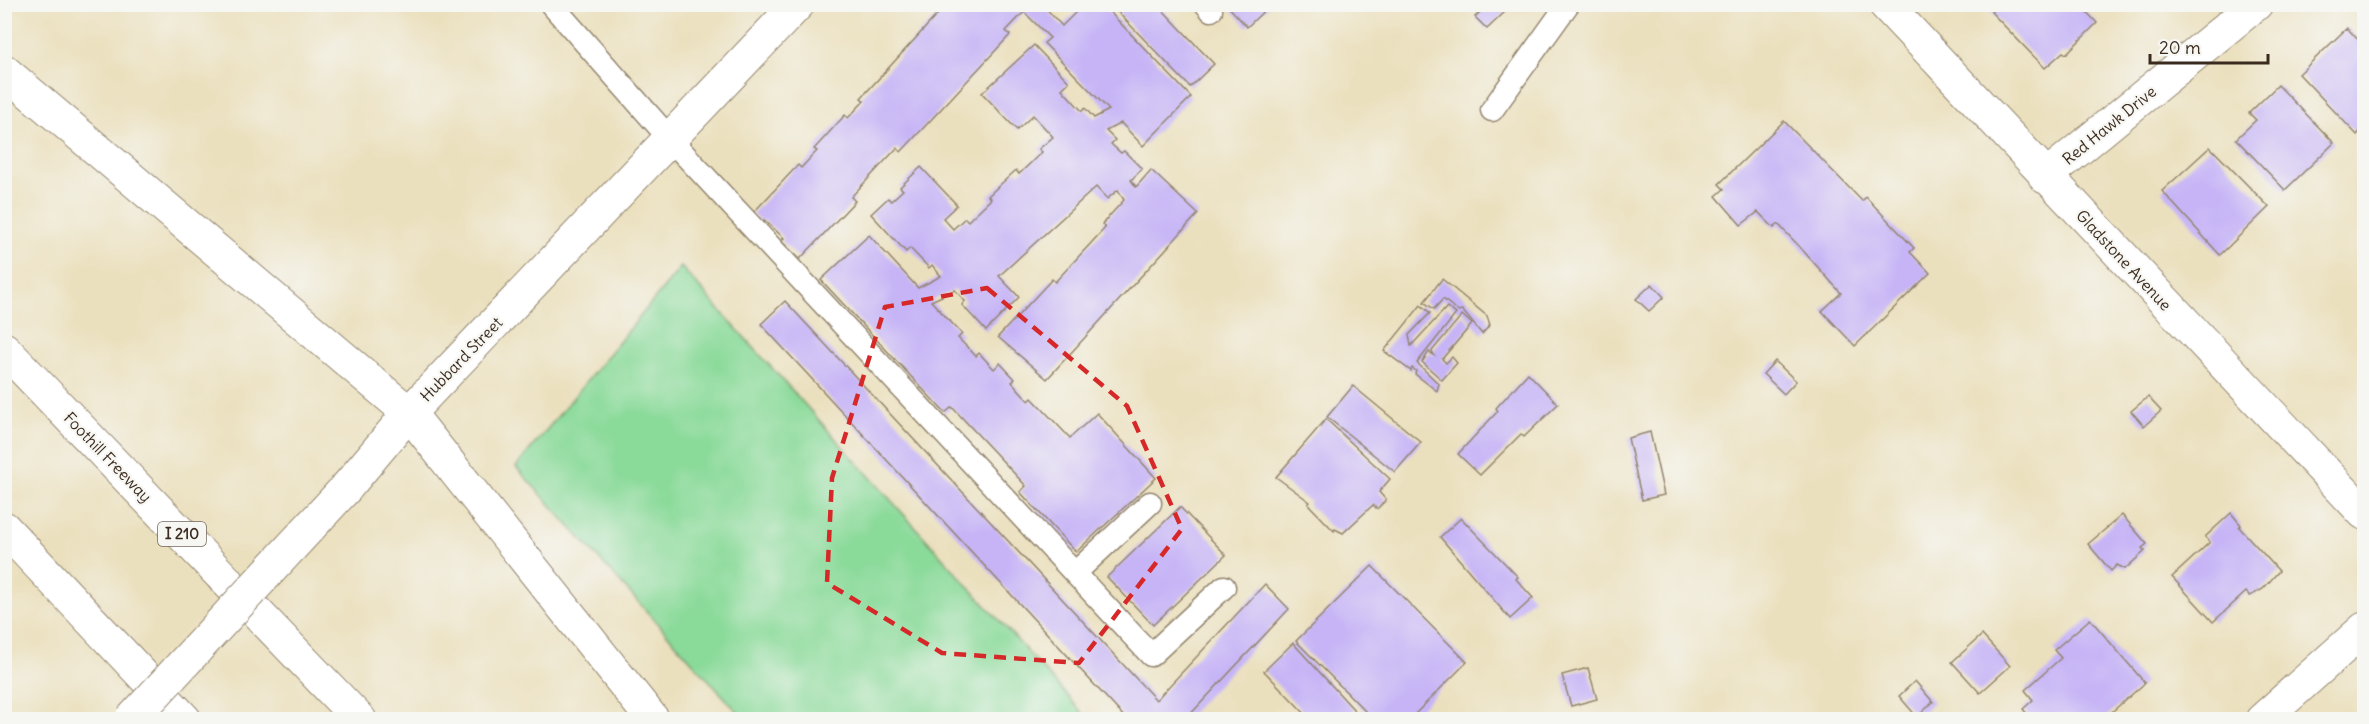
<svg xmlns="http://www.w3.org/2000/svg" width="2369" height="724" font-family="Delius,sans-serif">
  <rect width="100%" height="100%" fill="#f6f6f2"/>
  <filter id="ink" filterUnits="userSpaceOnUse"><feTurbulence type="fractalNoise" baseFrequency=".0167" numOctaves="2"/><feDisplacementMap in="SourceGraphic" scale="12" xChannelSelector="R" yChannelSelector="G"/><feConvolveMatrix kernelMatrix="1 2 1 2 8 2 1 2 1" color-interpolation-filters="sRGB"/></filter>
  <filter id="wash" filterUnits="userSpaceOnUse"><feTurbulence type="fractalNoise" baseFrequency=".008" numOctaves="4" result="noise"/><feDisplacementMap in="SourceGraphic" scale="24" xChannelSelector="R" yChannelSelector="G"/><feGaussianBlur stdDeviation="1.35" result="paint"/><feColorMatrix in="noise" values="0 0 0 0 0 0 0 0 0 0 0 0 0 0 0 0 0 1.4 0 .05"/><feComposite in="paint" operator="in"/></filter>
  <g filter="url(#wash)">
    <rect width="100%" height="100%" fill="#ebe0be"/>
    <path fill="#8ada9a" stroke="#62825c" stroke-width="1.5" d="M681,267L1088,719H744L516,467Z"/>
    <g id="blocks">
      <g fill="#c6b4f6">
        <path d="M947,4H1042L1062,26L1084,4H1102L1191,97L1143,146L1121,123L1106,131L1115,140L1111,144L1121,153L1124,151L1142,169L1131,180L1136,187L1151,170L1198,214L1047,379L998,337L1052,279L1055,282L1105,228L1102,224L1124,200L1118,190L1107,199L1096,187L999,276L1019,297L986,331L962,305L965,301L955,290L931,301L962,334L958,338L976,356L979,353L994,369L1000,363L1015,379L1012,382L1029,401L1032,398L1070,438L1097,413L1156,478L1076,552L1020,492L1026,486L952,407L945,413L821,280L869,235L918,288L941,276L932,265L929,268L910,248L906,252L871,214L888,198L891,201L903,190L900,187L921,167L957,205L943,218L953,229L965,218L968,221L991,199L988,196L1016,170L1019,174L1042,152L1039,149L1053,137L1033,115L1017,130L982,93L1034,45L1069,82L1062,89L1082,111L1085,108L1094,118L1109,110L1044,43L1050,38L1024,12L1006,31L1010,35L901,152L897,148L851,197L855,201L800,259L781,241L784,238L764,220L762,223L752,214L798,165L801,168L817,151L814,149L845,115L848,118L864,101L861,98Z"/>
        <path d="M1110,4H1157L1214,64L1190,87Z"/>
        <path d="M1226,4H1271L1247,27Z"/>
        <path d="M1472,4H1503L1508,9L1487,29L1475,17L1480,12Z"/>
        <path d="M1999,4H2079L2097,23L2066,54L2063,52L2045,68L1991,12Z"/>
        <path d="M2347,28L2364,46V127L2357,135L2299,74Z"/>
        <path d="M2278,85L2334,143L2285,190L2236,139L2256,120L2249,113Z"/>
        <path d="M1784,121L1862,201L1866,197L1914,248L1910,252L1930,273L1855,346L1822,311L1841,293L1798,245L1778,224L1774,228L1758,212L1741,225L1716,196L1724,189L1719,184Z"/>
        <path d="M2210,147L2269,207L2220,255L2162,191Z"/>
        <path d="M1442,279L1487,316L1490,325L1482,334L1462,310L1458,311L1443,299L1434,309L1424,302Z"/>
        <path d="M1652,284L1664,297L1649,311L1636,299Z"/>
        <path d="M785,301L1156,700L1265,584L1289,609L1185,720H1127L761,324Z"/>
        <path d="M1421,305L1430,313L1409,335L1411,346L1447,307L1456,314L1417,363L1439,384L1437,391L1415,374L1416,371L1412,368L1411,371L1384,351Z"/>
        <path d="M1462,315L1472,324L1442,359L1446,363L1452,357L1457,363L1442,380L1422,362L1429,352L1434,355L1432,351Z"/>
        <path d="M1775,361L1796,381L1784,394L1763,374Z"/>
        <path d="M1528,373L1558,404L1524,437L1521,434L1480,475L1458,454L1498,411L1496,408Z"/>
        <path d="M1353,386L1421,442L1395,472L1327,417Z"/>
        <path d="M2148,397L2161,411L2144,426L2131,411Z"/>
        <path d="M1326,419L1390,479L1379,492L1386,500L1377,509L1373,505L1343,533L1335,529L1334,531L1308,504L1310,502L1276,477Z"/>
        <path d="M1650,432L1664,495L1642,500L1628,438Z"/>
        <path d="M1180,507L1226,555L1153,625L1107,577Z"/>
        <path d="M2231,513L2241,525L2239,527L2279,571L2263,589L2250,596L2246,592L2213,622L2172,577L2210,542L2205,537Z"/>
        <path d="M2122,515L2147,544L2142,548L2145,551L2125,569L2117,565L2111,571L2088,544Z"/>
        <path d="M1461,518L1518,577L1516,579L1533,598L1510,619L1440,537Z"/>
        <path d="M1372,566L1467,662L1409,720H1374L1296,641Z"/>
        <path d="M2090,619L2145,683L2107,716L2110,720H2032L2023,709L2033,700L2025,690L2061,658L2054,650Z"/>
        <path d="M1982,635L2010,666L1980,693L1952,662Z"/>
        <path d="M1293,643L1355,711L1352,714L1358,720H1311L1264,671Z"/>
        <path d="M1588,668L1597,699L1571,706L1562,675Z"/>
        <path d="M1915,681L1933,702L1917,717L1899,696Z"/>
      </g>
    </g>
  </g>
  <g filter="url(#ink)">
    <use href="#blocks" fill-opacity="0" stroke="#93856e" stroke-width="1.5"/>
    <g fill="none" stroke-linecap="round" stroke-linejoin="round">
      <defs>
        <g id="lane">
          <path d="M551,4L670,139L1151,655L1224,587"/>
          <path d="M1206,4L1211,10"/>
          <path d="M1492,110L1568,4"/>
          <path d="M1075,573L1150,503"/>
        </g>
        <g id="street">
          <path d="M2045,177L2256,4"/>
          <path d="M2262,720L2364,629"/>
        </g>
        <g id="secondary">
          <path d="M1885,4L2364,513"/>
          <path d="M346,488L409,413L798,4"/>
        </g>
        <g id="highway">
          <path d="M4,71L409,413L653,720"/>
          <path d="M4,349L360,720"/>
          <path d="M4,528L185,720"/>
        </g>
      </defs>
      <use href="#lane" stroke="#93856e" stroke-width="25"/>
      <use href="#street" stroke="#93856e" stroke-width="35"/>
      <use href="#secondary" stroke="#93856e" stroke-width="35"/>
      <use href="#highway" stroke="#93856e" stroke-width="35"/>
      <use href="#lane" stroke="#fff" stroke-width="22"/>
      <use href="#street" stroke="#fff" stroke-width="33"/>
      <use href="#secondary" stroke="#fff" stroke-width="33"/>
      <use href="#highway" stroke="#fff" stroke-width="33"/>
      <defs>
        <path id="secondary-bridge" d="M131,720L346,488"/>
      </defs>
      <use href="#secondary-bridge" stroke="#93856e" stroke-width="35" stroke-linecap="butt"/>
      <use href="#secondary-bridge" stroke="#fff" stroke-width="33"/>
    </g>
  </g>
  <path fill="none" stroke="#d62828" stroke-width="4.5" stroke-dasharray="12 8" stroke-linejoin="round" d="M987,288L1127,406L1182,529L1079,663L942,653L827,583L832,478L885,307Z"/>
  <g text-anchor="middle" stroke-width="4.5" stroke-linejoin="round" paint-order="stroke">
    <rect fill="#f6f6f2" stroke="#73675e" stroke-width="1.5" x="158" y="522" width="48" height="24" rx="4.5"/>
    <g font-size="15" font-weight="bold" fill="#3b2a1e">
      <text x="182" y="539">I 210</text>
    </g>
    <g font-size="16" fill="#3b2a1e" stroke="#f6f6f2">
      <text transform="translate(2109 125) rotate(-39)" y="6">Red Hawk Drive</text>
      <text transform="translate(2124 260) rotate(47)" y="6">Gladstone Avenue</text>
      <text transform="translate(461 359) rotate(-46)" y="6">Hubbard Street</text>
      <text transform="translate(108 457) rotate(46)" y="6">Foothill Freeway</text>
    </g>
  </g>
  <rect width="2369" height="724" fill="none" stroke="#f6f6f2" stroke-width="24"/>
  <path d="M2150 54v9h118v-9" fill="none" stroke="#3b2a1e" stroke-width="3"/>
  <text x="2159" y="54" font-size="18" fill="#3b2a1e" stroke="#f6f6f2" stroke-width="4.5" paint-order="stroke">20 m</text>
</svg>
